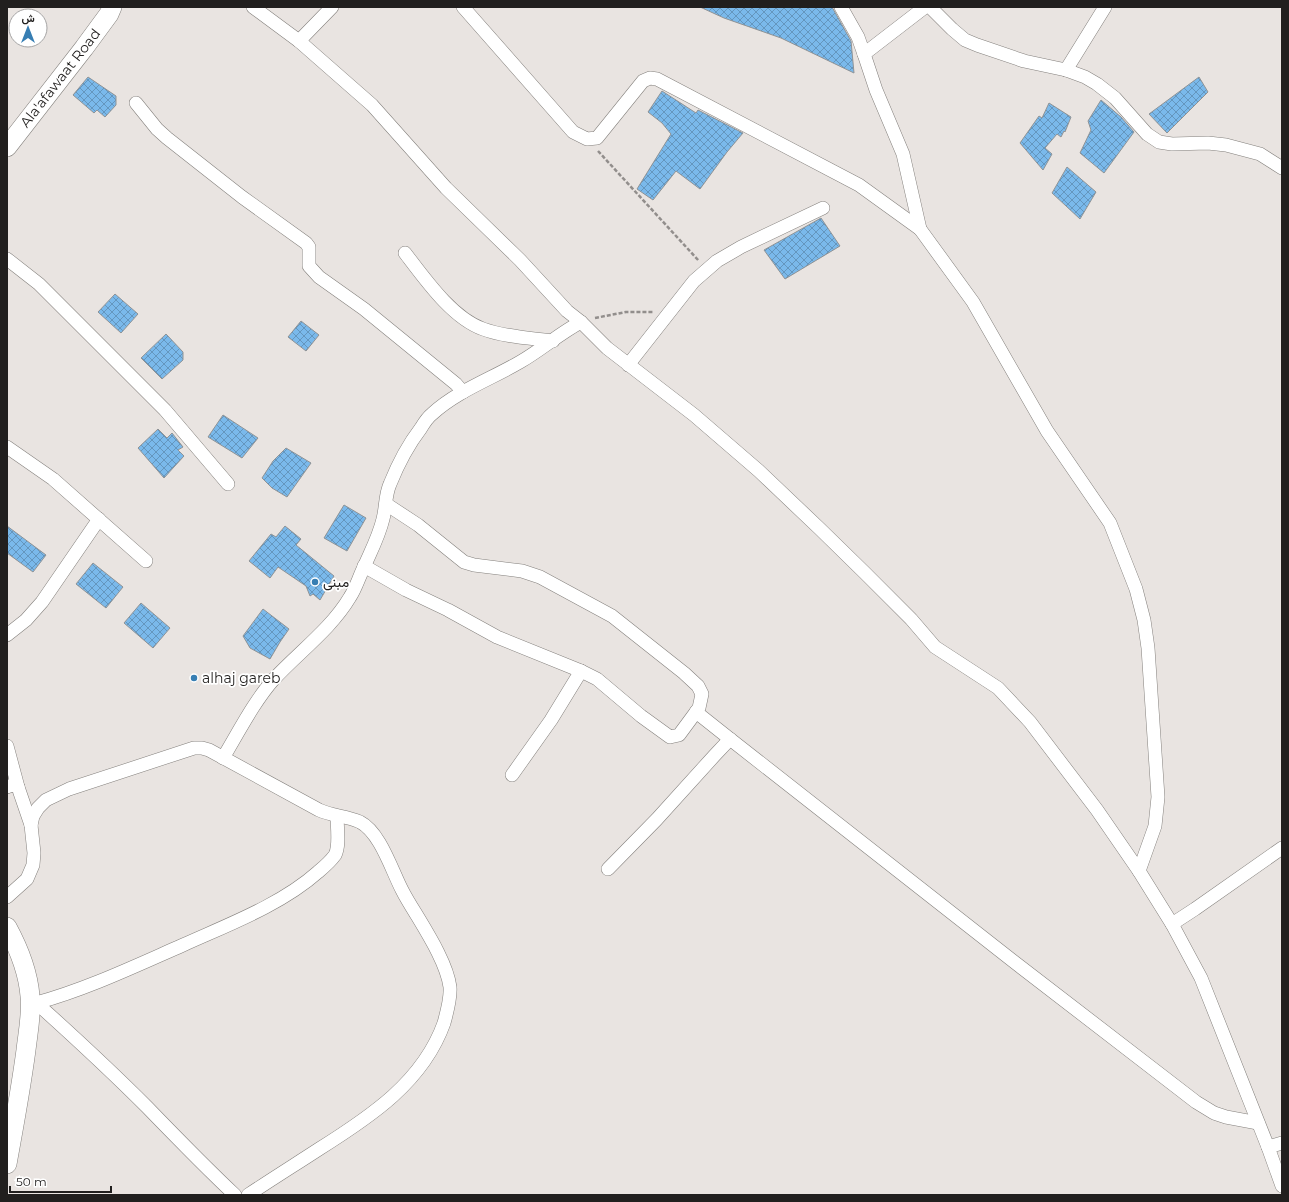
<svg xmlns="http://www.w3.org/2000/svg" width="1289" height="1202" font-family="Montserrat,Vazirmatn,sans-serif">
  <defs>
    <pattern id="building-cross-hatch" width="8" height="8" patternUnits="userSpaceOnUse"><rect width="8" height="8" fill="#7ab9eb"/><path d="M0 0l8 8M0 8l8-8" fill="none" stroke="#6496be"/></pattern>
  </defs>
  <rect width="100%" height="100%" fill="#e9e4e1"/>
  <g fill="url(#building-cross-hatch)" stroke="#8f9396">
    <path d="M700,7H832L851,41L854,73L781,38L724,18Z"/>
    <path d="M88,77L116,96V105L105,117L97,110L94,113L73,95Z"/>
    <path d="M1199,77L1208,92L1167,133L1149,114Z"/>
    <path d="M662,91L696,113L698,110L743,133L727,152L700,189L676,171L653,200L637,189L671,134L662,123L648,112Z"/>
    <path d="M1101,100L1121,117L1134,132L1104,173L1080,153L1091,130L1088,121Z"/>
    <path d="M1049,103L1071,117L1065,132L1064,131L1061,137L1057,134L1045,148L1052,154L1043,170L1020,143L1039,116L1042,118Z"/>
    <path d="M1067,167L1096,192L1080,219L1052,193Z"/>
    <path d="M821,218L840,246L785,279L764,250Z"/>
    <path d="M115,294L138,314L121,333L98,312Z"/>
    <path d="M301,321L319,335L306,351L288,337Z"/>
    <path d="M166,334L183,352V360L162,379L141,358Z"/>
    <path d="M223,415L258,438L242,458L208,437Z"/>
    <path d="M158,429L167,438L172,433L183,447L178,450L184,456L164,478L138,448Z"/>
    <path d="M286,448L311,463L287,497L272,488L262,478L273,461Z"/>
    <path d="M344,505L366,518L347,551L324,538Z"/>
    <path d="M7,526L46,555L33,572L7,553Z"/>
    <path d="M285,526L301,539L296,545L334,576L320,600L313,594L310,596L306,586L278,567L270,578L249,561L271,534L276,537Z"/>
    <path d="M93,563L123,587L106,608L76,584Z"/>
    <path d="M141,603L170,628L153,648L124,623Z"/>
    <path d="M263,609L289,629L280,642L270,659L250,648L243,636Z"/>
  </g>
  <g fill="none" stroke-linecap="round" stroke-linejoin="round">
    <defs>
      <g id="street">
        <path d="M253,7L299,41L372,105L446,188L520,260L567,311L581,322L607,348L694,415L759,471L820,529L865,573L911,619L935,647L998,688L1030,722L1097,810L1139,871L1172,924L1201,978L1268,1147L1282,1186"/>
        <path d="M463,7L573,132L587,139L597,138L643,81L650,78L657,79L859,185L920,229L973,302L1047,431L1110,523L1136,589L1144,620L1148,648L1158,797L1155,826L1139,871"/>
        <path d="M841,7L858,37L864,54"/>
        <path d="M930,7L952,29L965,40L977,45L1024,61L1066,70L1085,77L1097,84L1115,98L1147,134L1159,142L1172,144L1208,143L1226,145L1260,154L1282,168"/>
        <path d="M299,41L332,7"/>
        <path d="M1066,70L1105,7"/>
        <path d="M136,103L157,129L167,138L242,197L306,243L309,247V266L319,277L364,309L456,384L463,392"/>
        <path d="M920,229L903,154L876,90L864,54L925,7"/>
        <path d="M405,253C425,279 452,318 483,329C505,337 530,338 553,341"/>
        <path d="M7,259L39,284L165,410L228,484"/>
        <path d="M628,365L694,281L717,261L741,247L823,208"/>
        <path d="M7,447L53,479L146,561"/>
        <path d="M386,504L418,525L464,562L474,565L522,571L540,577L612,616L684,673L698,686L702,694L699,708L696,712L730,739L1013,961L1196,1102L1214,1113L1226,1117L1258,1123"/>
        <path d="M364,566L406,590L448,610L497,637L581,671L597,679L641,716L670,737L679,735L696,712"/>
        <path d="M7,635L26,620L42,602L99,519"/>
        <path d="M7,746L18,787"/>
        <path d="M223,758C238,733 255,700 274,679C299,652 331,629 350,597C356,588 359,577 364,567C371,551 379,536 383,519C386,508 385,495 390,484C398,464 408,445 421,428C424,423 427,418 432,414C457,391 491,379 520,362C541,350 560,333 581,322"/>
        <path d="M512,775L551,720L581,671"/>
        <path d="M7,787L12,785L18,787L31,825"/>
        <path d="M608,869L657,819L714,756L730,739"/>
        <path d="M7,897L27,879L33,865L34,853L31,825L33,816L38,808L46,800L69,789L194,748H202L209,750L319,810C332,816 347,816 360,822C380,832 392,871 402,890C406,898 411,906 416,914C428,934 447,964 450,987C451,998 447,1012 444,1023C423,1082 370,1117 319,1149C296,1164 272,1179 248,1195"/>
        <path d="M1172,924L1195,909L1282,848"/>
        <path d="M32,999C71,1034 110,1070 147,1107C176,1137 205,1167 235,1195"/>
        <path d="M36,1003C87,989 135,966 183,945C227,925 281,905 318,872C324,867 330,862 335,855C340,846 337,826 337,816"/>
        <path d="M1268,1147L1282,1143"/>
      </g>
      <g id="secondary">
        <path d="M7,147L84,48L109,14L112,7"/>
        <path d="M7,927C19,949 28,971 30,996C32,1013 28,1032 26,1050C21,1088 14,1126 7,1164"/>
      </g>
    </defs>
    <use href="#street" stroke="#84807d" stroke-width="14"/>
    <use href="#secondary" stroke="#84807d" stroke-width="20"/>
    <g stroke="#928e8c" stroke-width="2.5" stroke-dasharray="4 2" stroke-linecap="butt">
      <path d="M598,151L699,261"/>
      <path d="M595,318L626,312H653"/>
    </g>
    <use href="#street" stroke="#fff" stroke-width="13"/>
    <use href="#secondary" stroke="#fff" stroke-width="19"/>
  </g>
  <g fill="#377eb3" stroke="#fff" stroke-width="1.5">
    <circle cx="315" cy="582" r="4"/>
    <circle cx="194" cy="678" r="4"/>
  </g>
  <g text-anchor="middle" stroke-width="3.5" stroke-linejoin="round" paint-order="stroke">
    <g font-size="14" fill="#211f1e" stroke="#fff">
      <text transform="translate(60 78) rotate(-52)" y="5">Ala'afawaat Road</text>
    </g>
    <g font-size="14" fill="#211f1e" stroke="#fff" text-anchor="start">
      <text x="323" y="587">مبنى</text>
      <text x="202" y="683">alhaj gareb</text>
    </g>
  </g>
  <rect width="1289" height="1202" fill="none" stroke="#211f1e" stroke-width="16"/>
  <g transform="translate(28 28)"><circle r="19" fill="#ffffff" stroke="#a6a5a5"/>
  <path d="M0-3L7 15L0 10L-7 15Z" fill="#377eb3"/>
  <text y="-6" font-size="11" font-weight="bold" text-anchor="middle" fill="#211f1e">ش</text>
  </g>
  <path d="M10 1186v6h101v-6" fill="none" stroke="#211f1e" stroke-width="2"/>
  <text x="16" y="1186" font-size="12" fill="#211f1e" stroke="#ffffff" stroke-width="3" paint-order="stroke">50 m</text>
</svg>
